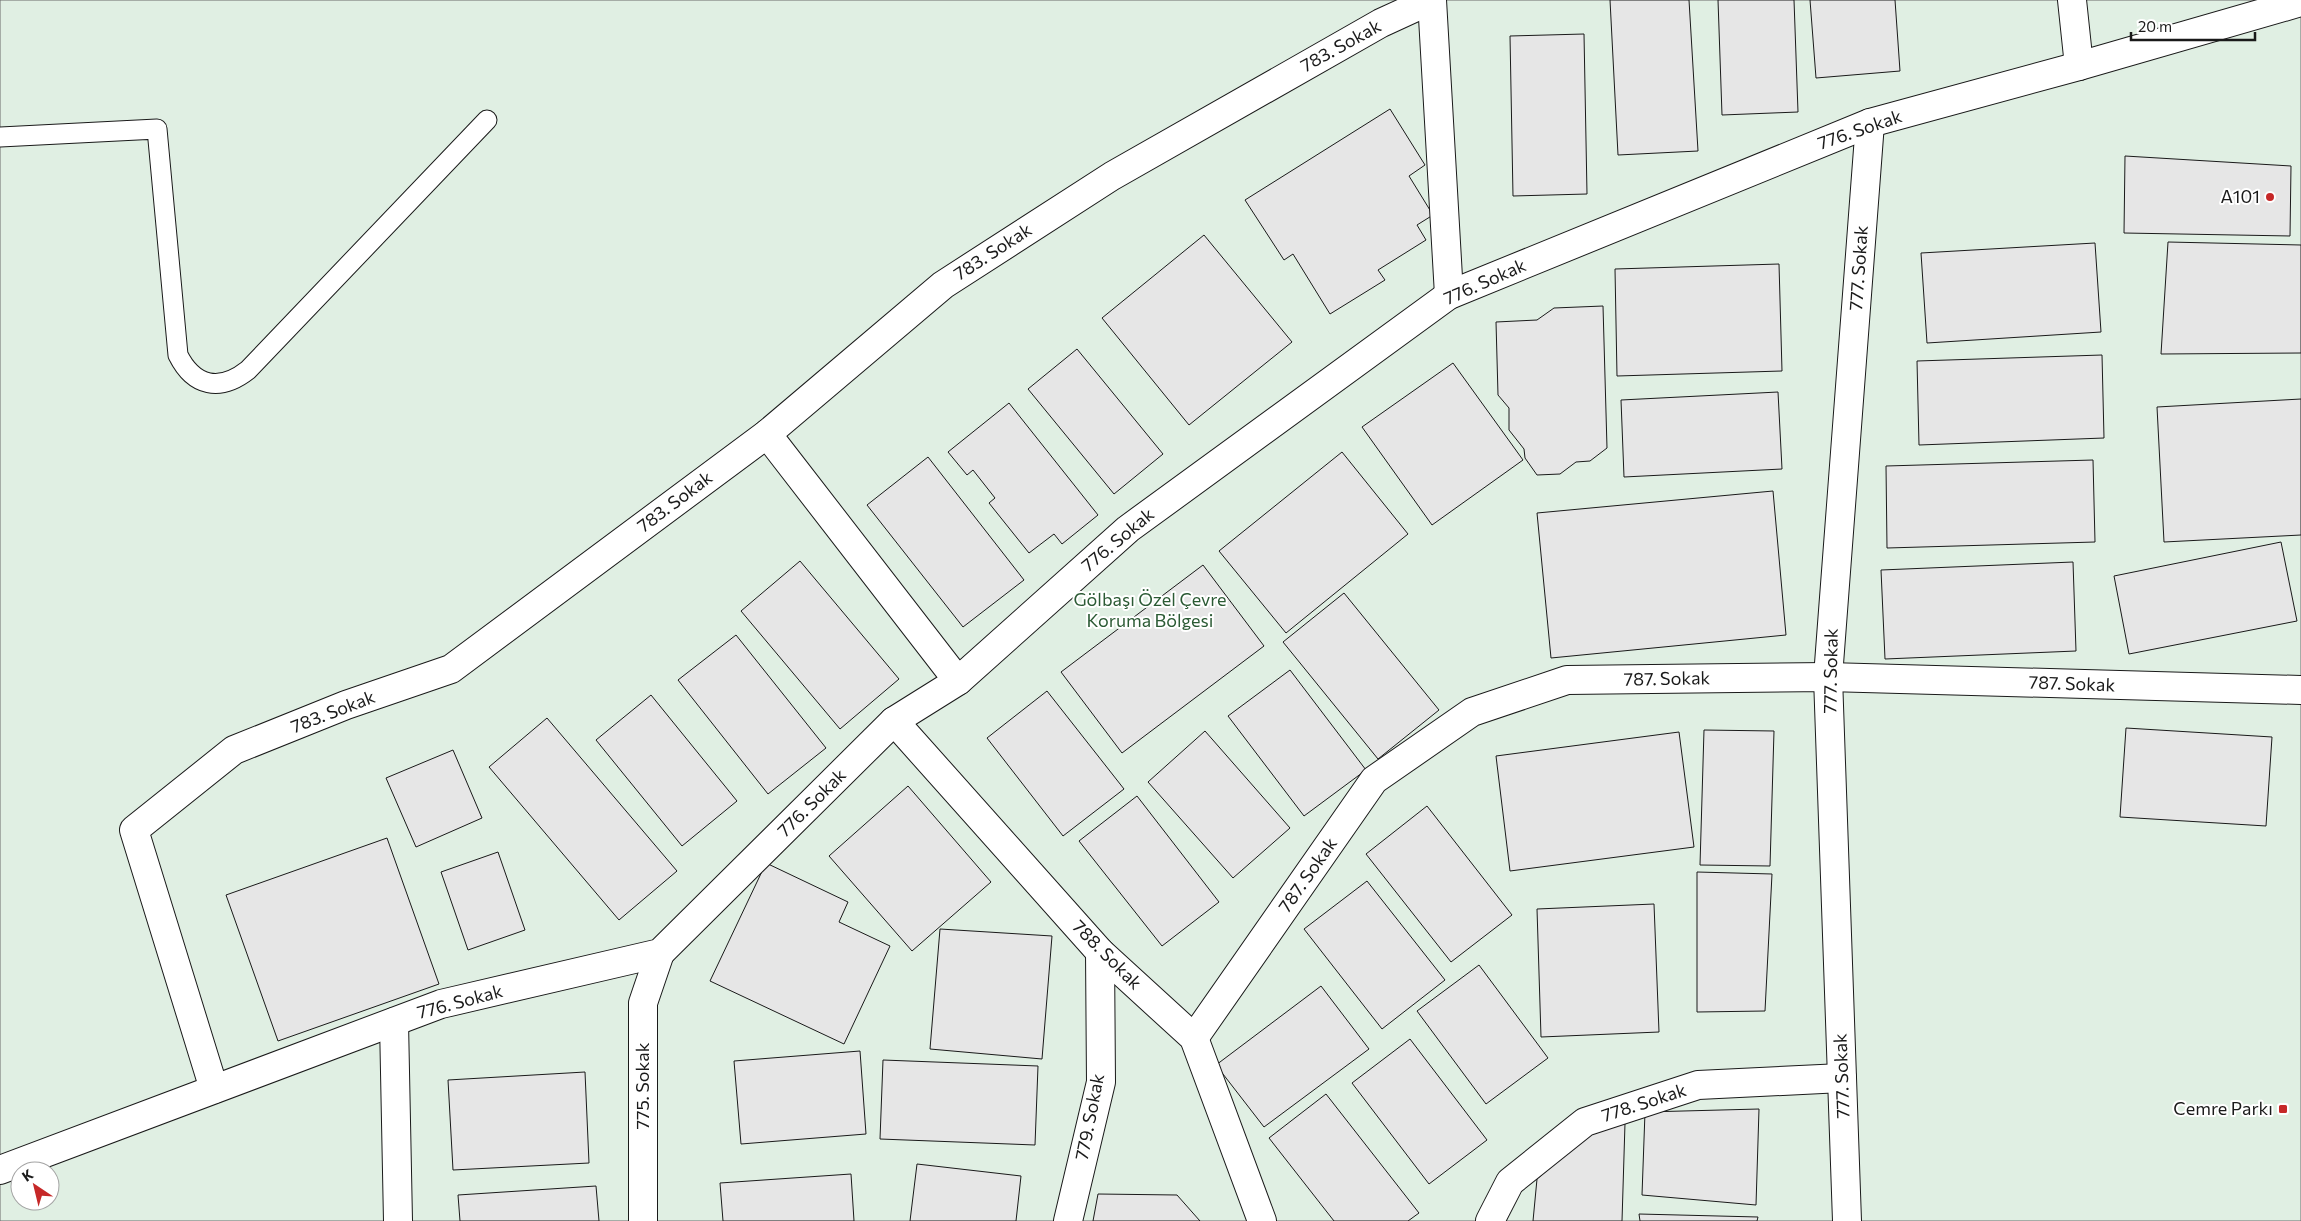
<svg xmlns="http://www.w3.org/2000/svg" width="2301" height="1221" font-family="Commissioner,sans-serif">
  <rect width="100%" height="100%" fill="#fff"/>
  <path fill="#e0efe3" stroke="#6a6a6a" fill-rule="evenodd" d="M0,0H2301V1221H0ZM20,1171H50V1201H20Z"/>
  <g fill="#e6e6e6" stroke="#1a1a1a">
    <path d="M1610,0H1689L1698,151L1618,155Z"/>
    <path d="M1718,0H1794L1798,112L1722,115Z"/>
    <path d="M1810,0H1895L1900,71L1816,78Z"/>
    <path d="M1584,34L1587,194L1513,196L1510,36Z"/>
    <path d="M1390,109L1425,165L1409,176L1433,215L1417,225L1426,240L1378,270L1385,280L1330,314L1293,254L1284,260L1245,200Z"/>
    <path d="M2125,156L2291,166L2290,236L2124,233Z"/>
    <path d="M1204,235L1292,342L1189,425L1102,318Z"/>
    <path d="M2168,242L2301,245V353L2161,354Z"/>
    <path d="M2095,243L2101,332L1927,343L1921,253Z"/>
    <path d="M1779,264L1782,371L1617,376L1615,269Z"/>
    <path d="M1603,306L1607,448L1590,461L1576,462L1560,474L1537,475L1525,458L1524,449L1509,430V408L1498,395L1496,322L1537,320L1554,308Z"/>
    <path d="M1077,349L1163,454L1114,494L1028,389Z"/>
    <path d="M2102,355L2104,438L1919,445L1917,361Z"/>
    <path d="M1453,363L1523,460L1432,525L1362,427Z"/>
    <path d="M1778,392L1782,469L1624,477L1621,400Z"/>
    <path d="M2301,399V535L2164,542L2157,407Z"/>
    <path d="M1009,403L1098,515L1062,544L1054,534L1029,553L989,503L995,498L973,470L967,475L948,452Z"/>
    <path d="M1342,452L1408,534L1286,633L1219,551Z"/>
    <path d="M928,457L1024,580L963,627L867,505Z"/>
    <path d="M2093,460L2095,542L1887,548L1886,466Z"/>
    <path d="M1773,491L1786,635L1551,658L1537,513Z"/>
    <path d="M2281,542L2297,621L2129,654L2114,576Z"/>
    <path d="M800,561L899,679L840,729L741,611Z"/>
    <path d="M2073,562L2076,651L1885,659L1881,570Z"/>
    <path d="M1203,565L1264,646L1122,753L1061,672Z"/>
    <path d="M1344,593L1439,710L1378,759L1283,642Z"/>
    <path d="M736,635L826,748L768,794L678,680Z"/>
    <path d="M1290,670L1366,770L1304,816L1228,716Z"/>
    <path d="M1047,691L1124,789L1063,836L987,738Z"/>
    <path d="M651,695L737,801L682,846L596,740Z"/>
    <path d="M547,718L677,871L619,920L489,767Z"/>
    <path d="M2126,728L2272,737L2266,826L2120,817Z"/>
    <path d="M1704,730L1774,731L1770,866L1700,865Z"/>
    <path d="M1205,731L1290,828L1233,878L1148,782Z"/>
    <path d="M1679,732L1694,847L1510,871L1496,756Z"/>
    <path d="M453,750L482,818L416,847L386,778Z"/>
    <path d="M908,786L991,882L912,951L829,856Z"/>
    <path d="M1137,796L1219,902L1162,946L1079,841Z"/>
    <path d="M1427,806L1512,915L1451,962L1366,854Z"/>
    <path d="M387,838L439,984L278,1041L226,895Z"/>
    <path d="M498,852L525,930L468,950L441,872Z"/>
    <path d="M766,863L848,902L839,922L890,946L844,1044L710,981Z"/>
    <path d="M1697,872L1772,874L1765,1011L1697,1012Z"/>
    <path d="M1367,881L1445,980L1382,1029L1304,929Z"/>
    <path d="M1654,904L1659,1032L1541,1037L1537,909Z"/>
    <path d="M940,929L1052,936L1042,1059L930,1049Z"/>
    <path d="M1479,965L1548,1058L1486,1104L1417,1011Z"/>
    <path d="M1321,986L1369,1049L1264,1127L1216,1065Z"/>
    <path d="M1410,1039L1487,1140L1429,1184L1352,1083Z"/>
    <path d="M860,1051L866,1134L741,1144L734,1061Z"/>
    <path d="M883,1060L1038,1066L1035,1145L880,1139Z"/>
    <path d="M585,1072L589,1163L453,1170L448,1080Z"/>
    <path d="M1326,1094L1419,1213L1408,1221H1334L1269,1138Z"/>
    <path d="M1759,1109L1756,1205L1642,1195L1645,1112Z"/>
    <path d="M1625,1123L1622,1221H1533L1537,1179L1590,1133Z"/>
    <path d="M917,1164L1021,1176L1016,1221H910Z"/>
    <path d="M851,1174L854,1221H723L720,1183Z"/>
    <path d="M596,1186L599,1221H460L458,1195Z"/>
    <path d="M1098,1194L1177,1195L1200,1221H1093Z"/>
    <path d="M1639,1214L1758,1217L1757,1221H1640Z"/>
  </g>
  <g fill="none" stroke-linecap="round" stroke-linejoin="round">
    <defs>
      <path id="lane" d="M0,137L157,129L178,355C194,387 220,392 248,370L487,120"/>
      <g id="street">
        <path d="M1432,0L1449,295"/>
        <path d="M2072,0L2079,66"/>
        <path d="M767,434L958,681"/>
        <path d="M894,721L1100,952L1194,1038L1262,1221"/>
        <path d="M394,1022L398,1221"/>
        <path d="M1194,1038L1374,780L1472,712L1567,680L1828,677L2301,690"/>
        <path d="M214,1089L134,830L234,750L346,705L451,669L767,434L943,285L1112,176L1381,23L1431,0"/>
        <path d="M0,1170L441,1004L660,953L894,721L958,681L1128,529L1449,295L1870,123L2079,66L2301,2"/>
        <path d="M643,1221V1003L660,953"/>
        <path d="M1068,1221L1101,1082L1100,952"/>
        <path d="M1490,1221L1510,1182L1585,1122L1698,1085L1842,1078"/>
        <path d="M1847,1221L1828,677L1870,123"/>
      </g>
    </defs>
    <use href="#lane" stroke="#1a1a1a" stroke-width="21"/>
    <use href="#street" stroke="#1a1a1a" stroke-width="30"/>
    <use href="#lane" stroke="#fff" stroke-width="19"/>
    <use href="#street" stroke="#fff" stroke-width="28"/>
  </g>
  <g fill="#c62828" stroke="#fff" stroke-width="2">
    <circle cx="2270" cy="197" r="5"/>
    <rect x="2278" y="1104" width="10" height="10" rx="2.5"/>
  </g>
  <g text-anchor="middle" stroke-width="4" stroke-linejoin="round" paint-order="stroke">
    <g font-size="18" fill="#1a1a1a" stroke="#fff">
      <text transform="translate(1341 46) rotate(-29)" y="6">783. Sokak</text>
      <text transform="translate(1860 130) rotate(-19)" y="6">776. Sokak</text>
      <text transform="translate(993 252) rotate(-33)" y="6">783. Sokak</text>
      <text transform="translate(1859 268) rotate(-86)" y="6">777. Sokak</text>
      <text transform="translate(1485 282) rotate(-24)" y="6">776. Sokak</text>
      <text transform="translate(675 502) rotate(-37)" y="6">783. Sokak</text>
      <text transform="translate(1118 540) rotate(-40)" y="6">776. Sokak</text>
      <text transform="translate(1831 671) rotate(-89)" y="6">777. Sokak</text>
      <text transform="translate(1667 679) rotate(-1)" y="6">787. Sokak</text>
      <text transform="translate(2072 684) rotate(2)" y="6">787. Sokak</text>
      <text transform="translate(333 712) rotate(-21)" y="6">783. Sokak</text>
      <text transform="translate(812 803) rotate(-45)" y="6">776. Sokak</text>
      <text transform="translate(1308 875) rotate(-55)" y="6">787. Sokak</text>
      <text transform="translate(1107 955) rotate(45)" y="6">788. Sokak</text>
      <text transform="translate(460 1002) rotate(-15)" y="6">776. Sokak</text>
      <text transform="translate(1842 1076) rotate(-92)" y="6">777. Sokak</text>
      <text transform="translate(643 1086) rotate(-90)" y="6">775. Sokak</text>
      <text transform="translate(1644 1103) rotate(-18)" y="6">778. Sokak</text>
      <text transform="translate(1090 1117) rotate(-79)" y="6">779. Sokak</text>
    </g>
    <g font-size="18" fill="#1a1a1a" stroke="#fff" text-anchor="end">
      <text x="2260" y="203">A101</text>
      <text x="2273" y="1115">Cemre Parkı</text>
    </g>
    <g font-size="18" fill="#2b5a34" stroke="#fff">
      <text x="1150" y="606">Gölbaşı Özel Çevre<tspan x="1150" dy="21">Koruma Bölgesi</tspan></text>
    </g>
  </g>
  <g transform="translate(35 1186) rotate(325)"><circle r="24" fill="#ffffff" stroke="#a3a3a3"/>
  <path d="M0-4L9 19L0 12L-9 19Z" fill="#c62828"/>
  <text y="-8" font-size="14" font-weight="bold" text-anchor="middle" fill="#1a1a1a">K</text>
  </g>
  <path d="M2131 32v8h124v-8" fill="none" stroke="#1a1a1a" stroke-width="2.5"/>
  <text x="2138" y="32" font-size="15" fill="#1a1a1a" stroke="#ffffff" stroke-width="4" paint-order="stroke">20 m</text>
</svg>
